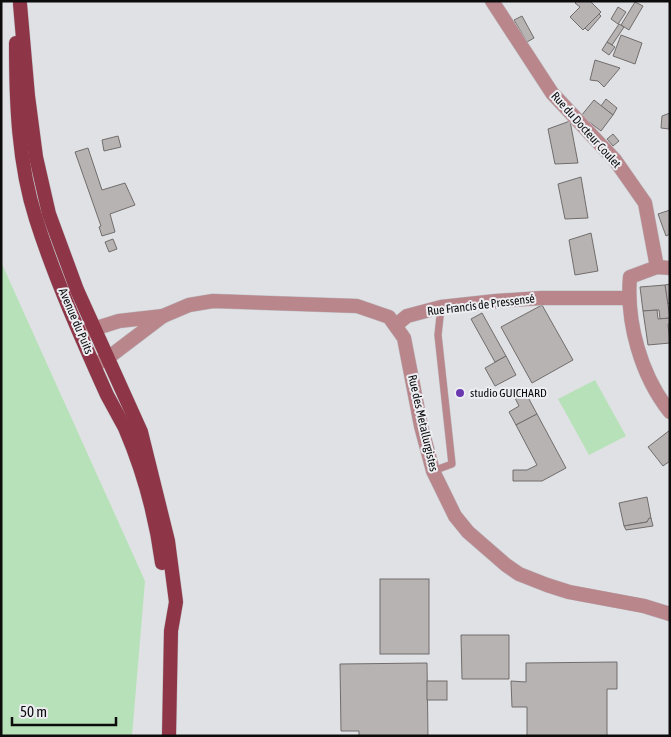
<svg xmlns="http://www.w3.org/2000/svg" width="671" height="737" font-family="'Asap Condensed',sans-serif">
  <rect width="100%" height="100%" fill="#e0e1e5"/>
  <g fill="#b7e1b8">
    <path d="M1,262L145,581L132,736H1Z"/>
    <path d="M595,380L626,436L589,455L558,399Z"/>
  </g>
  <g fill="#b7b3b2" stroke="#716d6c">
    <path d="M577,1H590L601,12L583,30L570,17L580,7L575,3Z"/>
    <path d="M635,2L643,6L629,30L621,25Z"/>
    <path d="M618,7L626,12L618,24L611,19Z"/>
    <path d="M599,14L601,16L588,31L585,28Z"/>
    <path d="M522,16L534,38L527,42L514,20Z"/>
    <path d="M619,24L624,27L612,45L607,42Z"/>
    <path d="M621,35L642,43L635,64L613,56Z"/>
    <path d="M607,42L615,47L609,55L602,50Z"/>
    <path d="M595,60L620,68L604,87L598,81L590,80Z"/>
    <path d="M606,99L617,108L613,115L601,106Z"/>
    <path d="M594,100L613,115L601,131L581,116Z"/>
    <path d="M670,113L669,129L661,128L662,116Z"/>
    <path d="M570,121L578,163L555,164L548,129Z"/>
    <path d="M613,134L619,141L613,146L607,139Z"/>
    <path d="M118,136L121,147L104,151L102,140Z"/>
    <path d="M88,148L102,190L125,183L135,205L110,214L115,232L102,236L99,227L101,226L75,152Z"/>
    <path d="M581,177L588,218L565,219L558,184Z"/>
    <path d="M670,210V234L666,236L658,214Z"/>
    <path d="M591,233L598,271L575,275L569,240Z"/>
    <path d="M113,239L117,249L109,252L105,242Z"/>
    <path d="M670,284V303L667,304L665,285Z"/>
    <path d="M665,285L670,318L660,319L659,310L643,311L640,287Z"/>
    <path d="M542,305L573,360L532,383L501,327Z"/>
    <path d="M657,310L658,319L670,318V324H668L670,343L648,345L643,311Z"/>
    <path d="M482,313L506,356L495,362L471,319Z"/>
    <path d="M506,356L516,375L495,386L485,368Z"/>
    <path d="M523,388L537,414L516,425L509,412L519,406L513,394Z"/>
    <path d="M537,414L566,468L542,481H513V470H527L537,465L516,425Z"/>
    <path d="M670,430V461L663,466L648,447Z"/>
    <path d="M647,497L651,518L647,522L624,526L619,503Z"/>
    <path d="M649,518H651L653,526L626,530L624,526L647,522Z"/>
    <rect x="380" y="579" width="49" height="75"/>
    <path d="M461,635H509V679H462Z"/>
    <path d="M617,662V689H607V736H527V707H512L511,681L526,682V663Z"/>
    <path d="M427,663L428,736H359V731H341L340,664Z"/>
    <rect x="427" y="681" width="20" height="19"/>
  </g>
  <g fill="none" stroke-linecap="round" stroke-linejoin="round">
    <defs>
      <path id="service" d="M433,471L452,464L438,335L441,307"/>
      <g id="minor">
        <path d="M492,1L552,93L615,160L645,203L657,267"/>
        <path d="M670,268L657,267L630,277C626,322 641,376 670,412"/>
        <path d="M396,325L407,316L441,307L496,301L541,298H628"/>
        <path d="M84,332L119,321L163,316L189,305L213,301L357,306L389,317L404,338L421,426L433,471L455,516L468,532L506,565L519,574L547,585L569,592L644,606L670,614"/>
        <path d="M94,365L109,357L163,316"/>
      </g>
      <g id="primary">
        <path d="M20,4L28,96L36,157L49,214L77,290L141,432L168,541L176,602L171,631L169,736"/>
        <path d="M16,43C16,101 18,163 36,219C55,279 81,337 107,395C113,406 119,417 125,428C143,470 156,518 162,563"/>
      </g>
    </defs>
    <use href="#service" stroke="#bebfc2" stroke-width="8"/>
    <use href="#minor" stroke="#bebfc2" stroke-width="15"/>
    <use href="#primary" stroke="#bebfc2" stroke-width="15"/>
    <use href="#service" stroke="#b9868c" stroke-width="7"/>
    <use href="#minor" stroke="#b9868c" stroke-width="14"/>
    <use href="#primary" stroke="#8e3548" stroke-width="14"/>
  </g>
  <circle fill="#6a39b0" stroke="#edeef2" stroke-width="2" cx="460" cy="393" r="5"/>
  <g text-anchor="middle" stroke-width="4" stroke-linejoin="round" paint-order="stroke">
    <g font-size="12" fill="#0c0c0d" stroke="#edeef2">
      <text transform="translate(586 130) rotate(48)" y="4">Rue du Docteur Coulet</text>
      <text transform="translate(481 305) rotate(-7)" y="4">Rue Francis de Pressensé</text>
      <text transform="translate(76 321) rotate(67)" y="4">Avenue du Puits</text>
      <text transform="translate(423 423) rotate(77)" y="4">Rue des Metallurgistes</text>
    </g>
    <g font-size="12" fill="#0c0c0d" stroke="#edeef2" text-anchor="start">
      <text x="470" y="397">studio GUICHARD</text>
    </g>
  </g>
  <rect width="671" height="737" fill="none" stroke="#0c0c0d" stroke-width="5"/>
  <path d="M12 717v8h104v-8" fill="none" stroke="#0c0c0d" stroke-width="2.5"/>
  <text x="20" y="717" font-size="15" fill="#0c0c0d" stroke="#edeef2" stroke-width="4" paint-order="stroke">50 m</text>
</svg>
